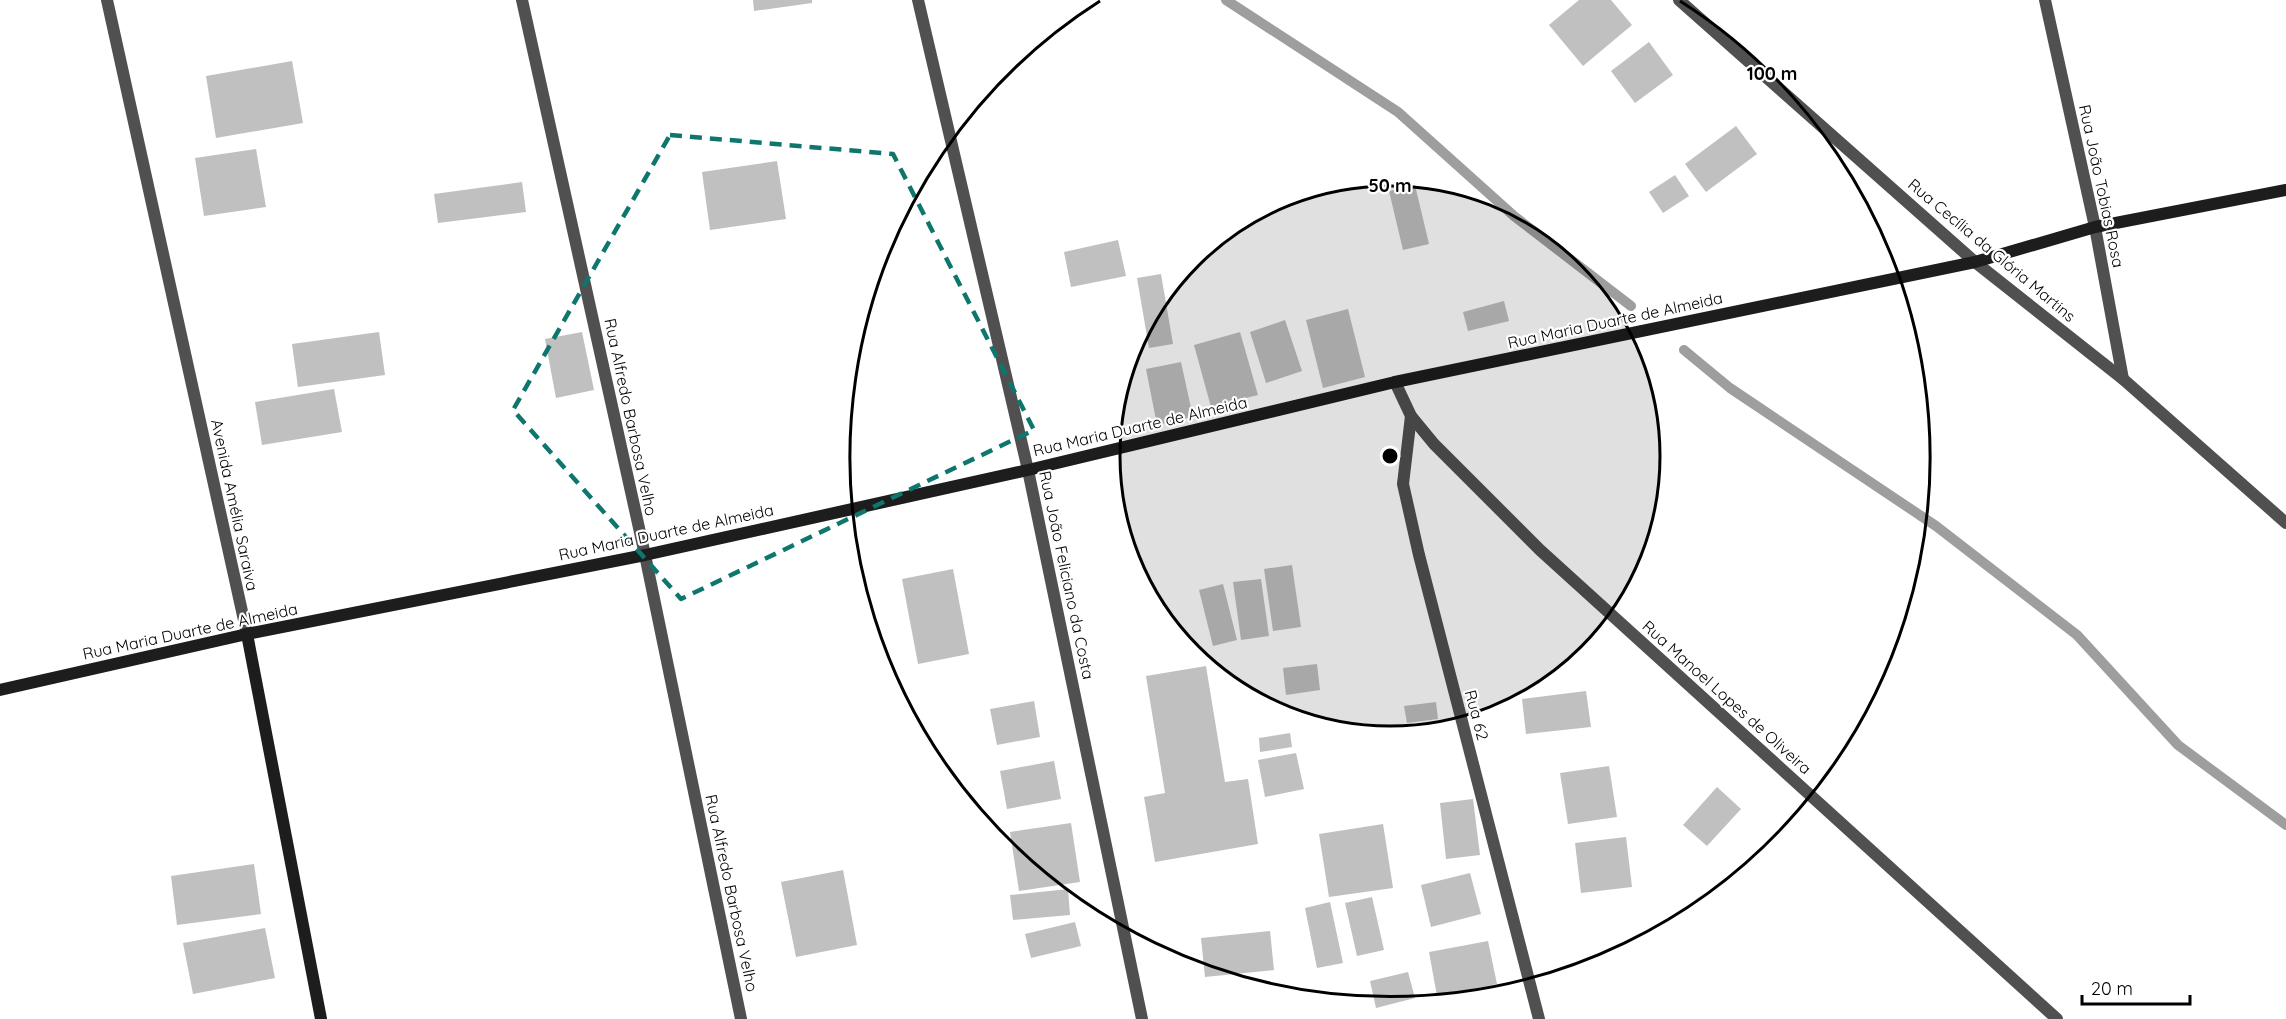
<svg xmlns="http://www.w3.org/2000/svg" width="2286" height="1019" font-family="Quicksand,sans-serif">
  <rect width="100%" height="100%" fill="#fff"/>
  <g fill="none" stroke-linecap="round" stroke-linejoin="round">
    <g stroke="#9e9e9e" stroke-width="10">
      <path d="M1226,0L1398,112L1514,216L1631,306"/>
      <path d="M1684,350L1730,388L1936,526L2077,635L2178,745L2286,825"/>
    </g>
  </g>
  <g fill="#c0c0c0">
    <path d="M753,0H812V3L754,11Z"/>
    <path d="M1579,0H1611L1632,25L1583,66L1549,25Z"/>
    <path d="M1649,42L1673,75L1635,103L1611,71Z"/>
    <path d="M292,61L303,123L216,138L206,76Z"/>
    <path d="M1736,126L1757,154L1706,192L1685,164Z"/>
    <path d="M256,149L266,207L204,216L195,158Z"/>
    <path d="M777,161L786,219L710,230L702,172Z"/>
    <path d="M1675,175L1689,196L1663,213L1649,192Z"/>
    <path d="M522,182L526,212L438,223L434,194Z"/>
    <path d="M1415,185L1429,244L1403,250L1389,191Z"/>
    <path d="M1118,240L1126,276L1071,287L1064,252Z"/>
    <path d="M1161,274L1173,344L1149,348L1137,278Z"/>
    <path d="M1504,301L1509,321L1468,331L1463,312Z"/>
    <path d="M1348,309L1365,377L1323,388L1306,320Z"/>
    <path d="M1285,320L1302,371L1266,383L1250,332Z"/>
    <path d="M379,332L385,375L298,387L292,344Z"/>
    <path d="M582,332L594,390L556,398L545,339Z"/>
    <path d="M1240,332L1258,395L1211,407L1194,345Z"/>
    <path d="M1181,362L1193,417L1157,425L1146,369Z"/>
    <path d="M334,389L342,432L262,445L255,402Z"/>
    <path d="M1292,565L1301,627L1273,631L1264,569Z"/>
    <path d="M953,569L969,654L918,664L902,579Z"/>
    <path d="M1261,579L1269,636L1241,640L1233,582Z"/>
    <path d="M1223,584L1237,640L1213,646L1199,590Z"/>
    <path d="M1317,664L1320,690L1286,695L1283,668Z"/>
    <path d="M1206,666L1225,782L1248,779L1258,844L1155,862L1144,797L1165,793L1146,676Z"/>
    <path d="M1586,691L1591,727L1526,734L1522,699Z"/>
    <path d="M1034,701L1040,737L997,745L990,709Z"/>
    <path d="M1436,702L1438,719L1407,723L1404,706Z"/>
    <path d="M1290,733L1292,747L1260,752L1259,738Z"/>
    <path d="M1296,753L1304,789L1265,797L1258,760Z"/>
    <path d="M1054,761L1061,799L1007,809L1000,771Z"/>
    <path d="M1609,766L1617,817L1568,824L1560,773Z"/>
    <path d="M1717,787L1741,809L1707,846L1683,825Z"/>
    <path d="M1473,799L1480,855L1446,859L1440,803Z"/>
    <path d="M1071,823L1080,882L1019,891L1010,832Z"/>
    <path d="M1383,824L1393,888L1329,897L1319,834Z"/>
    <path d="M1626,837L1632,887L1581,893L1575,843Z"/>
    <path d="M254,864L261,914L177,925L171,876Z"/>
    <path d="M843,870L857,945L796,957L781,882Z"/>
    <path d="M1470,873L1481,914L1431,927L1421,885Z"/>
    <path d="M1068,889L1070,915L1013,920L1010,895Z"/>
    <path d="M1372,897L1384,950L1357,956L1345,903Z"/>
    <path d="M1330,902L1343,963L1317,968L1305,908Z"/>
    <path d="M1075,922L1081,946L1031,958L1025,934Z"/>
    <path d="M265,928L275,978L193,994L183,943Z"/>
    <path d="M1270,931L1274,970L1205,977L1201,938Z"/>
    <path d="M1488,941L1497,984L1437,996L1429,952Z"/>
    <path d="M1408,972L1415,998L1376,1008L1370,981Z"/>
  </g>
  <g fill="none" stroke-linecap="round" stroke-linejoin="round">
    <g stroke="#505050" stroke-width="12">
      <path d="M107,0L247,634"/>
      <path d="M522,0L645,555L741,1019"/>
      <path d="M918,0L1028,470L1142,1019"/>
      <path d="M1679,0L1975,262L2123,379L2286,523"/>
      <path d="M2045,0L2095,227L2123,379"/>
      <path d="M1395,382L1411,416L1434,444L1540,550L2057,1019"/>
      <path d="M1411,416L1403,484L1419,555L1539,1019"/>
    </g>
    <g stroke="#1d1d1d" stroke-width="12">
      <path d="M247,634L321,1019"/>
      <path d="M0,690L247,634L645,555L1028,470L1395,382L1975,262L2095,227L2286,190"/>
    </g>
  </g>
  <path fill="none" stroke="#0f766e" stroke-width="4.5" stroke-dasharray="12 8" stroke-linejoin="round" d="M670,135L893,154L1034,430L681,599L513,410Z"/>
  <circle cx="1390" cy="456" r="270" fill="#000" fill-opacity=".12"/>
  <g fill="none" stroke="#000" stroke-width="3">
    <circle cx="1390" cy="456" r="270"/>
    <path d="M1680 1A540 540 0 1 1 1100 1"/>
  </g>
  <g text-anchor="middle" stroke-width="4.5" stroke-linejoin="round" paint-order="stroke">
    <g font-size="16" fill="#000" stroke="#fff">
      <text transform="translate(2102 186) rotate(78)" y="6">Rua João Tobias Rosa</text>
      <text transform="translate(1992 250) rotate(40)" y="6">Rua Cecília da Glória Martins</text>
      <text transform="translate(1615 320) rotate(-12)" y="6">Rua Maria Duarte de Almeida</text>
      <text transform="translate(631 417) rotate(78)" y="6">Rua Alfredo Barbosa Velho</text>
      <text transform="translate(1140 426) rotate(-13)" y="6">Rua Maria Duarte de Almeida</text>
      <text transform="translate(235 505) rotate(78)" y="6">Avenida Amélia Saraiva</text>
      <text transform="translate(666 532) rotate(-12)" y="6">Rua Maria Duarte de Almeida</text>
      <text transform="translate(1067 575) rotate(78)" y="6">Rua João Feliciano da Costa</text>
      <text transform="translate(190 631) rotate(-12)" y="6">Rua Maria Duarte de Almeida</text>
      <text transform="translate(1727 697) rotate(42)" y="6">Rua Manoel Lopes de Oliveira</text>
      <text transform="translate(1477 715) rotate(75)" y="6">Rua 62</text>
      <text transform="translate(732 893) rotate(78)" y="6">Rua Alfredo Barbosa Velho</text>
    </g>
  </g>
  <circle cx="1390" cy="456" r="9" fill="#000" stroke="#fff" stroke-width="3"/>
  <g font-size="18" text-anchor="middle" font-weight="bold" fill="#000" stroke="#fff" stroke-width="4.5" stroke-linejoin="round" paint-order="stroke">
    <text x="1772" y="80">100 m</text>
    <text x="1390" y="192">50 m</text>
  </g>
  <path d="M2082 995v9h108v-9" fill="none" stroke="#000000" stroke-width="3"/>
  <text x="2091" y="995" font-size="18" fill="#000000" stroke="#ffffff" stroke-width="4.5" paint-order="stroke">20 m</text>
</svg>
